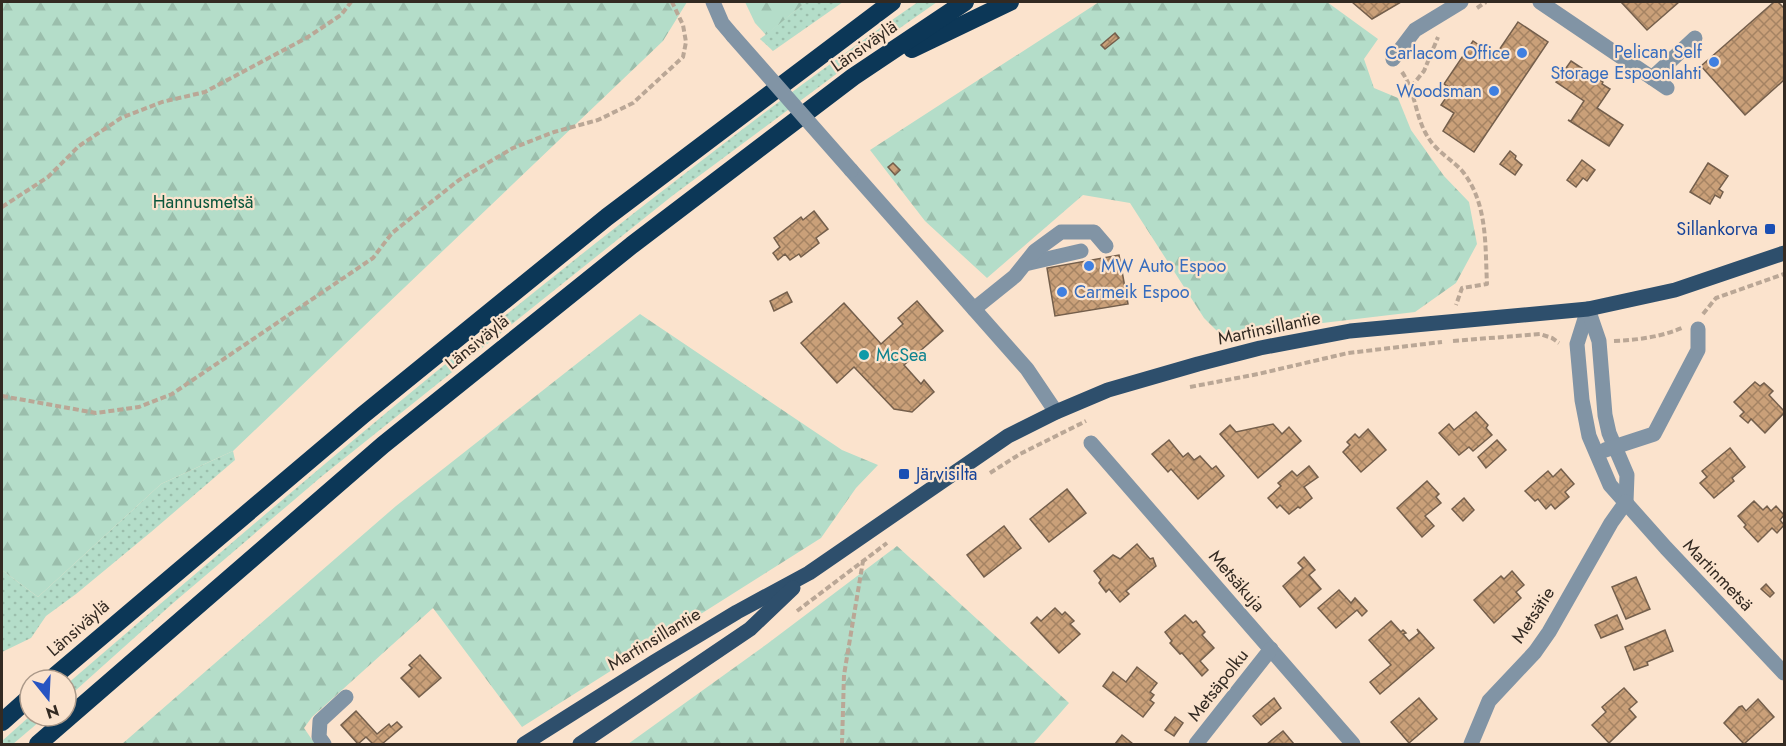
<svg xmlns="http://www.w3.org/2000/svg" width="1786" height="746" font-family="Jost,sans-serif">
  <defs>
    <pattern id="grass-dots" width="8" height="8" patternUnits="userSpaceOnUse" patternTransform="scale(1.5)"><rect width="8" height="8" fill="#b4ddc9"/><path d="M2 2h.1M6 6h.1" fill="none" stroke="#9bbeac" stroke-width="1.8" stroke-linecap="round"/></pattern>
    <pattern id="forest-firs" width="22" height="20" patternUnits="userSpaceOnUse" patternTransform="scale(1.5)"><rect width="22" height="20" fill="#b4ddc9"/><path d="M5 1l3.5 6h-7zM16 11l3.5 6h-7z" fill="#9bbeac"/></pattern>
    <pattern id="building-cross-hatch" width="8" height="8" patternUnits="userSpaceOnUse" patternTransform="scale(1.5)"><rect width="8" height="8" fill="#caa079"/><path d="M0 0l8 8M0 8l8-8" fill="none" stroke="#a58363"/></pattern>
  </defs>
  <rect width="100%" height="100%" fill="#fbe3cd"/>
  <g fill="url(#grass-dots)">
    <path d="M806,2H843L773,51L760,39Z"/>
    <path d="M918,2H937L870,49L672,196L321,477L172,604L66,699V685C243,532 422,380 606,235C708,155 811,75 918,2Z"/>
    <path d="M233,451L235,460L151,532L76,594L46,616L31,638L2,652V570L38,597L161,484Z"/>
    <path d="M30,716H46L13,744H2V741Z"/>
  </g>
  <g fill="url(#forest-firs)">
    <path d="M2,2H687L663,41L233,451L161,484L38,597L2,570Z"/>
    <path d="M745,2H806L766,35L755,23Z"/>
    <path d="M1099,2H1327L1378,39L1364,59L1374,88L1398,98L1411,130L1444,176L1469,202L1477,244L1456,283L1415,312L1221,335L1204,318L1130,203L1083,195L987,278L925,221L870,150Z"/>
    <path d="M640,314L842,450L878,465L856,488L821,538L522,727L433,608L312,717L304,728L315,744H122L396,506Z"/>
    <path d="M897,546L1069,703L1033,744H628L767,644Z"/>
  </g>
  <g fill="url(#building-cross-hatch)" stroke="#745f4c" stroke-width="1.5">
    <path d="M1352,2H1401L1372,19Z"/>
    <path d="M1621,2H1679L1647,30Z"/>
    <path d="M1774,2H1778L1784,8V80L1745,115L1701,66Z"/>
    <path d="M1518,22L1548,42L1474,152L1443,131L1454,113L1441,105L1452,89L1444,84L1473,41L1495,56Z"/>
    <path d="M1115,33L1119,38L1105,49L1101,45Z"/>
    <path d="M1571,61L1603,82L1602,84L1610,89L1597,108L1623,125L1609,146L1568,120L1571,121L1584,101L1556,82Z"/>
    <path d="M1510,151L1516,156L1515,159L1522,165L1515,175L1500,164Z"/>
    <path d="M1582,160L1595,170L1587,181L1583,178L1576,187L1567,180Z"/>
    <path d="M893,163L900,170L895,175L888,167Z"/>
    <path d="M1708,163L1728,176L1719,189L1723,192L1720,198L1715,195L1710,204L1690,192Z"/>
    <path d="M814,211L828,229L816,238L819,243L801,257L799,254L790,260L785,254L778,260L773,253L780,247L774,238L801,217L803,220Z"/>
    <path d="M1119,255L1128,304L1055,316L1047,268Z"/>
    <path d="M787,292L792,302L774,311L770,301Z"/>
    <path d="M917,301L943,331L904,365L921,384L924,380L934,392L912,412L894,409L854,367L837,383L801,343L844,303L881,344L903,324L898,318Z"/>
    <path d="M1755,382L1760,386L1764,383L1773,391L1769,395L1784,411V413L1765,433L1751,419L1748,423L1740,416L1744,412L1734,402Z"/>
    <path d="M1476,412L1488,425L1486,428L1492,435L1473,451L1469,447L1459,455L1439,433L1449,424L1454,430Z"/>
    <path d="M1273,424L1282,434L1289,427L1301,441L1258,478L1220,434L1230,425L1236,432Z"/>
    <path d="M1368,429L1386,450L1361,472L1343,452L1350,445L1347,442L1355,434L1359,438Z"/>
    <path d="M1169,440L1183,457L1188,453L1194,460L1200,456L1212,469L1216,466L1224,476L1198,499L1171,469L1168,472L1152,454Z"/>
    <path d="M1497,440L1506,450L1486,468L1478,457Z"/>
    <path d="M1730,448L1745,467L1732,478L1734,481L1714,498L1700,483L1707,477L1702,471Z"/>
    <path d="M1309,466L1318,477L1304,487L1312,498L1300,508L1298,507L1289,514L1280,505L1277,508L1268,498L1281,486L1278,483L1292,471L1297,476Z"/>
    <path d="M1561,469L1574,484L1565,492L1569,497L1555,509L1551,504L1546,509L1538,499L1535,501L1525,491L1548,471L1553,477Z"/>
    <path d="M1427,481L1439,494L1436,497L1441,503L1425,516L1434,526L1422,537L1397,508Z"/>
    <path d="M1067,489L1086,513L1049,542L1030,519Z"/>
    <path d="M1464,498L1474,510L1463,521L1452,509Z"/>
    <path d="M1754,501L1763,510L1767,506L1771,511L1776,506L1784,515L1780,520L1784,525L1777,533L1772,528L1758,542L1744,527L1746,525L1738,516Z"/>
    <path d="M1004,526L1021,548L984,577L967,555Z"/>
    <path d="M1137,544L1150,559L1153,558L1156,566L1126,591L1129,594L1120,602L1109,589L1106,592L1099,583L1101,580L1094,571L1113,555L1120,559Z"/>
    <path d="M1304,557L1315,570L1309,575L1321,589L1300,607L1283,586L1303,568L1298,563Z"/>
    <path d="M1512,571L1524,585L1516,592L1521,598L1494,623L1474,600L1501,576L1504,579Z"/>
    <path d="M1636,577L1650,609L1626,619L1612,587Z"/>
    <path d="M1766,584L1774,593L1770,597L1761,589Z"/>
    <path d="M1339,590L1351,603L1355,598L1367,611L1362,616L1357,610L1336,628L1318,608Z"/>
    <path d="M1055,608L1062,615L1065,612L1074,621L1070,624L1080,634L1059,653L1031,623L1037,617L1041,621Z"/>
    <path d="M1185,615L1193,623L1196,621L1205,632L1202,635L1214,648L1200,661L1208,670L1202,676L1182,653L1180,654L1170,643L1172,641L1165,632Z"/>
    <path d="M1617,615L1623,629L1601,638L1595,625Z"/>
    <path d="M1391,621L1401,632L1403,630L1406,633L1403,634L1409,641L1419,633L1417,629L1434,648L1380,694L1370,682L1391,665L1369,640Z"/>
    <path d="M1665,630L1673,651L1647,662L1648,665L1634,670L1625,647Z"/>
    <path d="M420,655L441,678L419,697L401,678L412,668L409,665Z"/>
    <path d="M1137,667L1157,683L1150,692L1154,695L1150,700L1154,703L1143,717L1103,686L1113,672L1126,682Z"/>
    <path d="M1624,688L1637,702L1629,709L1636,717L1609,743L1592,725L1606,712L1602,707Z"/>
    <path d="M1274,698L1281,708L1261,725L1253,716Z"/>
    <path d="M1419,698L1437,719L1409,743L1391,722Z"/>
    <path d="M1758,699L1774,717L1744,744L1724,723L1739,707L1742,706L1746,711Z"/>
    <path d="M356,711L377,734L389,724L391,727L397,722L402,727L382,744H373L366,737L358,744L341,725Z"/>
    <path d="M1175,717L1183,723L1174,736L1165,730Z"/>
    <path d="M1283,731L1294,744H1267Z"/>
    <path d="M1122,735L1133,744H1115Z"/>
  </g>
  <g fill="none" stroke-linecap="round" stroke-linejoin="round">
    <g stroke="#baa796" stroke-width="4" stroke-dasharray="6 3" stroke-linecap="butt">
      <path d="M1477,8L1486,2"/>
      <path d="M1402,72C1415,91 1415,113 1425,132C1435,152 1451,158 1463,172C1488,204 1485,246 1487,284L1462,288L1456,305"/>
      <path d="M1411,87L1424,71L1438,37"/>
      <path d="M2,207L48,177L79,146L121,118L162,102L205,92L308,37L341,15L351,2"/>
      <path d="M1703,314L1716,298L1784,274"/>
      <path d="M1453,341L1540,334L1552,338L1559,343"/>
      <path d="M1614,341C1638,340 1660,337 1682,328"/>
      <path d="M1190,387L1258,374L1348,353L1442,342"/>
      <path d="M2,396L96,413L139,407L172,394L373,258L392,233L459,180L513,148L554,132L598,120L633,103L683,57L686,42L683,25L672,2"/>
      <path d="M990,473L1020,454L1086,421"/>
      <path d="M797,611L887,543"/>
      <path d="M842,744L844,675L863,561"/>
    </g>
    <g stroke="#8194a5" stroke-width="15">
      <path d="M713,2L722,23L733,36"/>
      <path d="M1540,2L1667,88"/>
      <path d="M1393,59L1415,30L1461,2"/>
      <path d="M1652,78L1695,38"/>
      <path d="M851,170L1027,369L1056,412"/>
      <path d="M1025,264L1081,251"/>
      <path d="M974,309L1015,276L1035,251L1061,232H1094L1106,246"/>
      <path d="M1588,309L1577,344L1582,400L1589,436L1610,485L1666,548L1784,673"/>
      <path d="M1588,309L1599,341L1605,415L1609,433L1627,475L1626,502"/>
      <path d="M1091,443L1353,744"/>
      <path d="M1605,450L1654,434L1698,350V329"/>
      <path d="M324,744L319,737L320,721L346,697"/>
      <path d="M1196,744L1271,649"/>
      <path d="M1471,744L1489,701L1535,652L1549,632L1611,523L1626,502"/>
    </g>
    <g stroke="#2e4f6c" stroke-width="15">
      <path d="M524,744L654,662L737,612L809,573L1008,436L1056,412L1108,390L1198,364L1260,348L1350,331L1588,309L1675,290L1784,253"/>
      <path d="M580,744L750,629L793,588"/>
    </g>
    <g stroke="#0c3757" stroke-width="18">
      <path d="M912,49L1010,2"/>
      <path d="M50,680L363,415L607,217L892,2"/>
      <path d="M2,722L30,697"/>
      <path d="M38,744L383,445L632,245L853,77L965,2"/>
    </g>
    <path stroke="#8194a5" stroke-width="15" d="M733,36L851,170"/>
  </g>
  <g fill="#3f7fe0" stroke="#fbe3cd" stroke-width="2">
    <circle cx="1522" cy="53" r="6"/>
    <circle cx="1714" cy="62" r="6"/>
    <circle cx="1494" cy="91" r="6"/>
    <circle cx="1089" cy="266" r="6"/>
    <circle cx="1062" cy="292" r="6"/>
  </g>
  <g fill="#1a4fb4" stroke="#fbe3cd" stroke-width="2">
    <rect x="1764" y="223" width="12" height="12" rx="3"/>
    <rect x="898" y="468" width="12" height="12" rx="3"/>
  </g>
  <circle fill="#0f9aa8" stroke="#fbe3cd" stroke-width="2" cx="864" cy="355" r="6"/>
  <g text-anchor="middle" stroke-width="4.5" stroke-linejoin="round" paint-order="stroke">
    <g font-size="18" fill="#332a22" stroke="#fbe3cd">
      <text transform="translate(864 46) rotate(-35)" y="6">Länsiväylä</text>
      <text transform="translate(1269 328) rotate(-12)" y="6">Martinsillantie</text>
      <text transform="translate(477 342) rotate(-39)" y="6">Länsiväylä</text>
      <text transform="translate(1718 575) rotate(46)" y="6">Martinmetsä</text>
      <text transform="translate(1237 581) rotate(49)" y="6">Metsäkuja</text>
      <text transform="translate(1533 615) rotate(-57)" y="6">Metsätie</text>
      <text transform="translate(78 628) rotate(-41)" y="6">Länsiväylä</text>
      <text transform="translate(654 639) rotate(-31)" y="6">Martinsillantie</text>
      <text transform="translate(1218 685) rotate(-52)" y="6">Metsäpolku</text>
    </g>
    <g font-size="18" fill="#366cbe" stroke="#fbe3cd" text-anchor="end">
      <text x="1702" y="58">Pelican Self<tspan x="1702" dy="21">Storage Espoonlahti</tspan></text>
      <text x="1510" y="59">Carlacom Office</text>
      <text x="1482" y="97">Woodsman</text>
      <text x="1101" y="272" text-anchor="start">MW Auto Espoo</text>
      <text x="1074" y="298" text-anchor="start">Carmeik Espoo</text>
    </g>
    <g font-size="18" fill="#0b573d" stroke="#fbe3cd">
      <text x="203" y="208">Hannusmetsä</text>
    </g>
    <g font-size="18" fill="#164399" stroke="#fbe3cd" text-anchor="end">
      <text x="1758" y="235">Sillankorva</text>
      <text x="916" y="480" text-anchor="start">Järvisilta</text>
    </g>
    <g font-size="18" fill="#0d838f" stroke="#fbe3cd" text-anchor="start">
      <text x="876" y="361">McSea</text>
    </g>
  </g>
  <rect width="1786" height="746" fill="none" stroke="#332a22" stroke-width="6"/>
  <g transform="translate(48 698) rotate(162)"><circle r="28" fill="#fbe3cd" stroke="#ab9989" stroke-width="1.5"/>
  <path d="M0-4.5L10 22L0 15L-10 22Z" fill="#2754c2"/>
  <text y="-9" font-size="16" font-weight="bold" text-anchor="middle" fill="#332a22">N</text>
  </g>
</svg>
